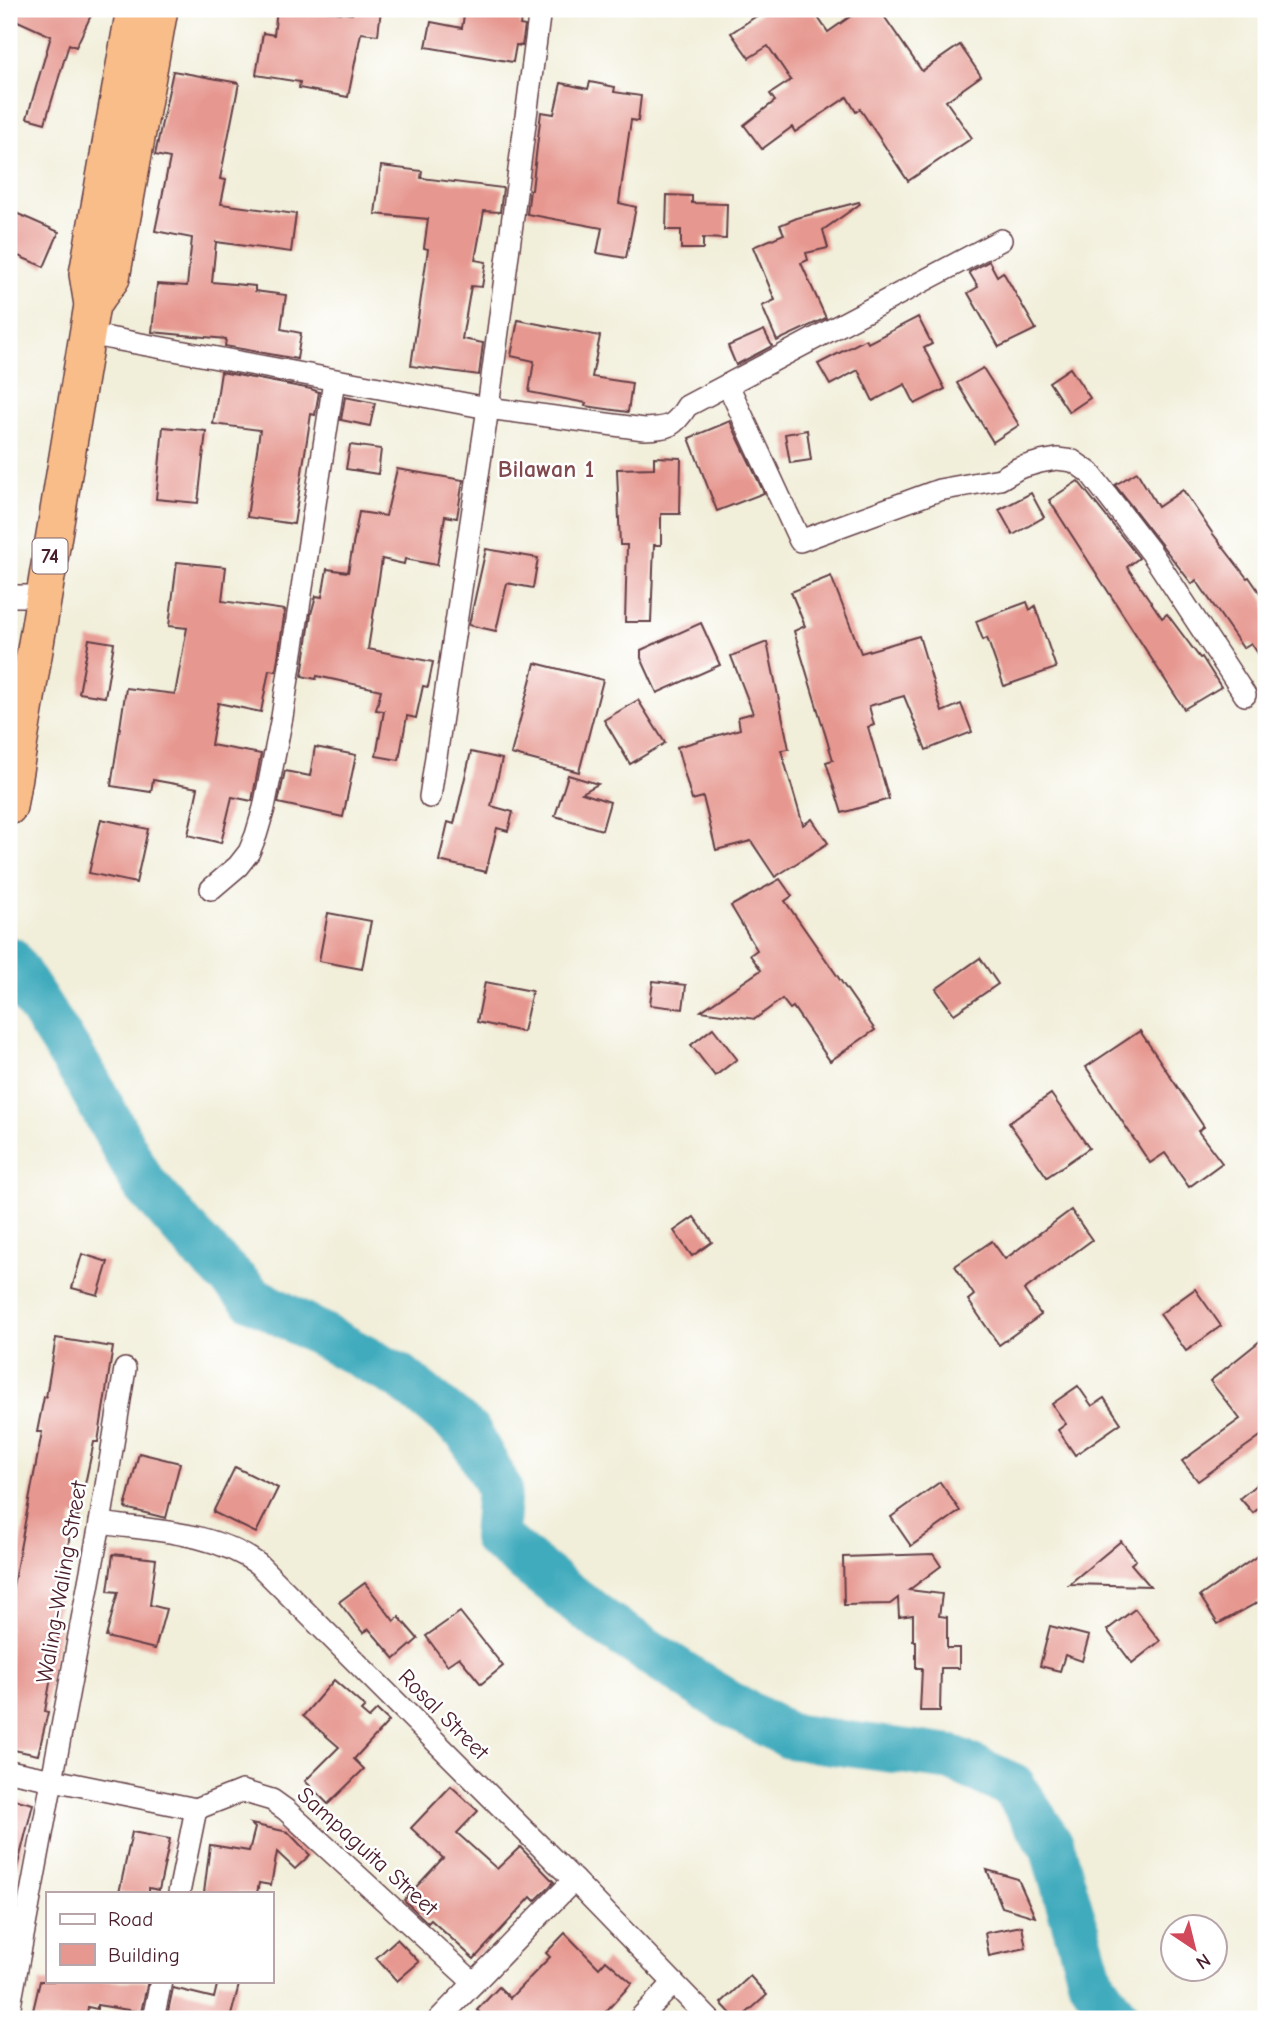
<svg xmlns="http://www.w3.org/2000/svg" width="1275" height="2028" font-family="'Comic Neue',sans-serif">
  <rect width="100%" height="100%" fill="#fff"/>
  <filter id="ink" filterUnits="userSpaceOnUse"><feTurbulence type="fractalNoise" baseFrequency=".0143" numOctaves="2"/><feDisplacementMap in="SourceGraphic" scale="14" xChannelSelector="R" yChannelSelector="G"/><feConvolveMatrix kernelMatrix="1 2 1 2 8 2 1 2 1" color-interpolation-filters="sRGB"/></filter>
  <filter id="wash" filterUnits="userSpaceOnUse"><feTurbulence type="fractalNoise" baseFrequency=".00686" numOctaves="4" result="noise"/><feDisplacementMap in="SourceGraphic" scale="28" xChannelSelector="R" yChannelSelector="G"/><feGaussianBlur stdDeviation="1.57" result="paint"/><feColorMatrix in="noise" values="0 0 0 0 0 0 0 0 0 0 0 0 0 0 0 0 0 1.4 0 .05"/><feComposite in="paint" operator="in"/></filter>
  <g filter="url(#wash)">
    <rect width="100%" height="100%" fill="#f1eed9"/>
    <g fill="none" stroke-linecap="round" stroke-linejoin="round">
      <path stroke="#3fabbd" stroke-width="46" d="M9,959L87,1080L142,1181L200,1247L252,1298L402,1378L469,1433L499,1488L495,1537L605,1623L728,1703L789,1736L952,1758L1013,1786L1052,1846L1091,1981L1118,2019"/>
    </g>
    <g id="blocks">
      <g fill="#e69890">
        <path d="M9,9H94L76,47L69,44L45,123L27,118L51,36L9,17Z"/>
        <path d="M277,9H309L352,14L353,9H381L378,35L361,33L348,97L299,88L300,82L256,75L263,33L274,35Z"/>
        <path d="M767,9H812L828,32L861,9H879L922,71L960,45L981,76L946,101L972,138L908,181L860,109L856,112L847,97L795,132L792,127L762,149L744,125L775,101L770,94L791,80L768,46L749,58L731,33Z"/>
        <path d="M465,10L521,19L520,25L525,26L522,46L516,45L513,62L426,47L431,22L462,28Z"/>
        <path d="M173,71L239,83L220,179L226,180L221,204L296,214L291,252L216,242L212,282L255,286V291L286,295L281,329L301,333L297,359L225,346L226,339L152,332L157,284L187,286L192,238L155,231L170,158L155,155Z"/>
        <path d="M590,82L615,87L614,92L641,96L638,121L631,120L619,203L636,207L626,258L597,253L602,228L527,214L530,190H532L541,112L554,114L561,83L588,89Z"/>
        <path d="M381,166L422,171L421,178L503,188L500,212L484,211L475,260L486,262L482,287L471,286L462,339L483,343L479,375L411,366L428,249L424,248L428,219L375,214Z"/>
        <path d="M667,195L692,196V203L727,204L726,239L703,238V249H681V230H666Z"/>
        <path d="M859,202L860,204L823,230L828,248L806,253L808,260L801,263L826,318L777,341L762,306L775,300L753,247L784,234L780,225L797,218Z"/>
        <path d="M9,210L59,232L44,267L9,252Z"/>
        <path d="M989,261L997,276L1003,272L1036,329L999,347L968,293L978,287L969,272Z"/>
        <path d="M918,317L932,344L924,348L945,389L915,404L905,384L873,401L858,370L830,385L818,364L866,339L868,343Z"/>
        <path d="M518,320L600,336L592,377L632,383L628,412L585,406L586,403L529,392L534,361L511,356Z"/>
        <path d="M764,330L772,346L736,365L728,346Z"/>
        <path d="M983,368L1019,425L993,442L957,383Z"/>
        <path d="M1070,368L1090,398L1069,412L1049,382Z"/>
        <path d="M221,372L311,389L319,392L315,415L311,414L294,524L247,517L260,430L213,424Z"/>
        <path d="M345,397L375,403L370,426L341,420Z"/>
        <path d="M730,421L764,493L717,511L689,438Z"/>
        <path d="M163,427L206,431L198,503L156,499Z"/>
        <path d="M807,430L811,460L790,463L785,434Z"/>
        <path d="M350,445L381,449L378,474L346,469Z"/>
        <path d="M654,457L681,458L680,514H661V545H654L651,622H625L627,545H620L617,469L654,468Z"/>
        <path d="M397,469L463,480L457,518L445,516L437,565L405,559L404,564L382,559L368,649L433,662L428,687L423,686L416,718L407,716L399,760L376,756L384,711L376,710L381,690L317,676L316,679L302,676L311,614L316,596L322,597L327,569L348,572L359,512L386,516Z"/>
        <path d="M1137,472L1158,507L1183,490L1213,534L1247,578L1249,577L1266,602V665L1251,643L1243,648L1196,580L1192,584L1115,485Z"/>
        <path d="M1078,481L1139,558L1127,567L1162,618L1167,614L1200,658L1202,657L1221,687L1184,709L1049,500Z"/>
        <path d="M1031,493L1044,517L1013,535L999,510Z"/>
        <path d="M486,549L538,558L533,588L507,583L496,631L469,625Z"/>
        <path d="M177,562L226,567L222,601L285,610L276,671L269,670L261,712L218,703L211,745L261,754L252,801L232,797L221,843L188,835L198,788L153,780L151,792L111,786L126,688L175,694L187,628L169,626Z"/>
        <path d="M831,576L861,653L919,636L942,712L961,704L972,732L926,750L904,696L869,706L874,725L868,727L889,799L842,813L826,762L833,760L794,631L805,626L791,592Z"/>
        <path d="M1027,602L1030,610L1035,606L1056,668L1004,686L987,638L983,640L976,621Z"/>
        <path d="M701,623L720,665L657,693L641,658V650Z"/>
        <path d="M89,639L114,643L105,697L79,693Z"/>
        <path d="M767,642L789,749L781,750L803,825L812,819L828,843L775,877L751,841L716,850L703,797L692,800L677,747L740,729L738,717L753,713L731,656Z"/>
        <path d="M535,663L603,680L579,772L511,754Z"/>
        <path d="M638,700L665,743L630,764L604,720Z"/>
        <path d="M315,747L356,755L343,817L278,803L285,771L310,776Z"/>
        <path d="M471,752L502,759L491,806L513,812L508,831L497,828L486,872L439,861L448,822L454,824Z"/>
        <path d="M568,775L598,784L582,793L610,802L602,830L555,816Z"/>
        <path d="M101,819L148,829L136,883L89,873Z"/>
        <path d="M780,879L792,896L785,901L875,1030L830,1061L793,1007L790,1009L782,999L755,1019L701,1011L761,970L750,955L757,950L731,906Z"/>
        <path d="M328,913L371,921L362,969L319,961Z"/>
        <path d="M980,958L998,984L954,1014L936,989Z"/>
        <path d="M653,981L686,985L683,1009L650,1005Z"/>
        <path d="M485,982L532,991L523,1032L477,1022Z"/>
        <path d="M713,1028L737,1059L715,1076L691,1045Z"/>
        <path d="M1140,1031L1204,1127L1198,1131L1222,1163L1189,1187L1165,1153L1150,1163L1086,1067Z"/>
        <path d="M1051,1094L1089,1148L1047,1177L1009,1123Z"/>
        <path d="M1071,1210L1092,1240L1024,1290L1041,1315L999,1345L968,1300L974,1295L955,1266L992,1241L1005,1259Z"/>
        <path d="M694,1217L712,1242L692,1256L674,1231Z"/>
        <path d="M82,1254L108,1262L98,1295L72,1288Z"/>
        <path d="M1195,1289L1221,1326L1186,1351L1160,1314Z"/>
        <path d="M1266,1336V1432L1198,1481L1182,1461L1240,1419L1210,1381Z"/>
        <path d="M56,1338L113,1347L98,1442H94L78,1517L73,1516L55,1626L60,1627L45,1711L48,1712L38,1755L9,1749V1607L42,1432H37L44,1397H46Z"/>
        <path d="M1078,1386L1092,1406L1104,1398L1121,1423L1075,1455L1058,1430L1066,1424L1052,1404Z"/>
        <path d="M139,1453L180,1463L166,1518L125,1508Z"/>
        <path d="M235,1467L278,1488L256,1533L213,1512Z"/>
        <path d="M940,1482L960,1511L911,1546L891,1517Z"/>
        <path d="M1257,1484L1266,1495V1502L1253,1513L1240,1498Z"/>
        <path d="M1121,1541L1136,1560L1131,1564L1150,1586L1069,1584Z"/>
        <path d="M1266,1550V1598L1218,1624L1200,1596Z"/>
        <path d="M113,1554L156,1559L150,1605L166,1609L155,1649L106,1637L118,1592L108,1591Z"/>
        <path d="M933,1554L941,1566L909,1590L942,1594L939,1616L947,1617V1648H959V1668H941L940,1711H920L922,1668H916V1641H913V1615L899,1617L898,1598L890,1604L844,1605L843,1557Z"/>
        <path d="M365,1583L394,1621L399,1617L418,1639L395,1659L369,1629L363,1633L339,1602Z"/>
        <path d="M1135,1609L1160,1641L1132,1663L1107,1630Z"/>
        <path d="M460,1612L503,1666L481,1684L459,1657L447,1665L426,1636Z"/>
        <path d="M1050,1626L1089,1636L1082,1661L1065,1655L1060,1671L1040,1666Z"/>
        <path d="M334,1680L365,1707L361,1711L369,1718L377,1710L389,1721L354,1759L364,1769L328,1804L305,1781L339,1747L303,1716Z"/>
        <path d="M451,1786L478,1811L457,1833L497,1869L520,1847L554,1882L535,1901L531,1897L474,1959L431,1920L428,1923L404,1900L443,1858L411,1828Z"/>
        <path d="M9,1798L33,1804L16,1872L9,1871Z"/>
        <path d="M251,1824L288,1832L310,1855L295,1869L277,1852L271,1885L259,1883L257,1893H204L210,1845L249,1851L255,1828Z"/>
        <path d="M132,1832L170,1839L159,1890L149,1888V1893H119Z"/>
        <path d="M987,1870L1018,1879L1035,1917L1002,1907Z"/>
        <path d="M1022,1926L1026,1948L989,1956L985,1933Z"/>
        <path d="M565,1933L599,1968L606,1960L632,1983L599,2019H486L477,2010L499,1987L510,1998L550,1957L546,1953Z"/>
        <path d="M397,1939L419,1962L397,1981L376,1958Z"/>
        <path d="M750,1976L767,1995L740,2019H736L721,2003Z"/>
        <path d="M40,1981H148L141,2012L97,2005V2009L88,2007L86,2019H31Z"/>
        <path d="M218,1981H240L230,2019H187L167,2016L173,1988L214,1998Z"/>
      </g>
    </g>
  </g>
  <g filter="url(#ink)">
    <use href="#blocks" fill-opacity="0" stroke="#633e45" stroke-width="2"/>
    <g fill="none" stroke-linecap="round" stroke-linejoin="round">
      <defs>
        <g id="minor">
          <path d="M87,334L488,408L644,429C669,428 674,427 687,406L1001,240"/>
          <path d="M728,385L800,541L939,490L1000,479L1019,468L1040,462L1057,459L1073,461L1090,473L1151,552L1245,695"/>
          <path d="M9,596H43"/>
          <path d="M430,797L488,408L540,9"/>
          <path d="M211,889L238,866L249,852L256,835L264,808L282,717L334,381"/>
          <path d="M100,1523C154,1531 212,1531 258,1564L574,1880L709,2019"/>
          <path d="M9,1771L196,1809L242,1791L272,1800L286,1810L474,1983"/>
          <path d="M179,1893L196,1809"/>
          <path d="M9,2011L100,1523L125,1369"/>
          <path d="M153,2019L161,1981"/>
          <path d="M439,2019L574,1880"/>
          <path d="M639,2019L674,1983"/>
        </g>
        <g id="trunk">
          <path d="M92,305L112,278L160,9"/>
          <path d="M9,807L92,305L87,274L134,9"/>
        </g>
      </defs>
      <use href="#minor" stroke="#633e45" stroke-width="24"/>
      <use href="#trunk" stroke="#633e45" stroke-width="38"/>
      <use href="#minor" stroke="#fff" stroke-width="21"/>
      <use href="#trunk" stroke="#f8bd89" stroke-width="35"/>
    </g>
  </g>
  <g text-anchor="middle" stroke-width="5" stroke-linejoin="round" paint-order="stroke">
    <rect fill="#fff" stroke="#80626b" stroke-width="2" x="32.5" y="538.5" width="35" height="35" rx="5"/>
    <g font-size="21" font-weight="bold" fill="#4a1f2b">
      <text x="50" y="563">74</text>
    </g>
    <g font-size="23" fill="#4a1f2b" stroke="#fff">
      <text transform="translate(61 1582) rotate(-80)" y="8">Waling-Waling Street</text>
      <text transform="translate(444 1714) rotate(45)" y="8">Rosal Street</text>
      <text transform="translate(368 1851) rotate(42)" y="8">Sampaguita Street</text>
    </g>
    <g font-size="24" font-weight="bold" fill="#81494e" stroke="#fff">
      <text x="546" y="477">Bilawan 1</text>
    </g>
  </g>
  <rect width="1275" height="2028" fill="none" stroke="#fff" stroke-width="35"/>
  <rect x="46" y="1892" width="228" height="91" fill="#ffffff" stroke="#b7a5aa" stroke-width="2"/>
  <rect x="60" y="1914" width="35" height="10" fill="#ffffff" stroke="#b7a5aa" stroke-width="2"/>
  <text x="108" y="1926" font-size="21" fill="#4a1f2b">Road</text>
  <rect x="60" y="1944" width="35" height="21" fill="#e69890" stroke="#b7a5aa" stroke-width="2"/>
  <text x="108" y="1962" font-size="21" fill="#4a1f2b">Building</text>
  <g transform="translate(1194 1948) rotate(145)"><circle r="33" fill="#ffffff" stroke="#b7a5aa" stroke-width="2"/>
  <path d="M0-5L12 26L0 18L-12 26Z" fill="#d1495b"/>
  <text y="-10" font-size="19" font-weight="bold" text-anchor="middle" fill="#4a1f2b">N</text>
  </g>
</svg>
